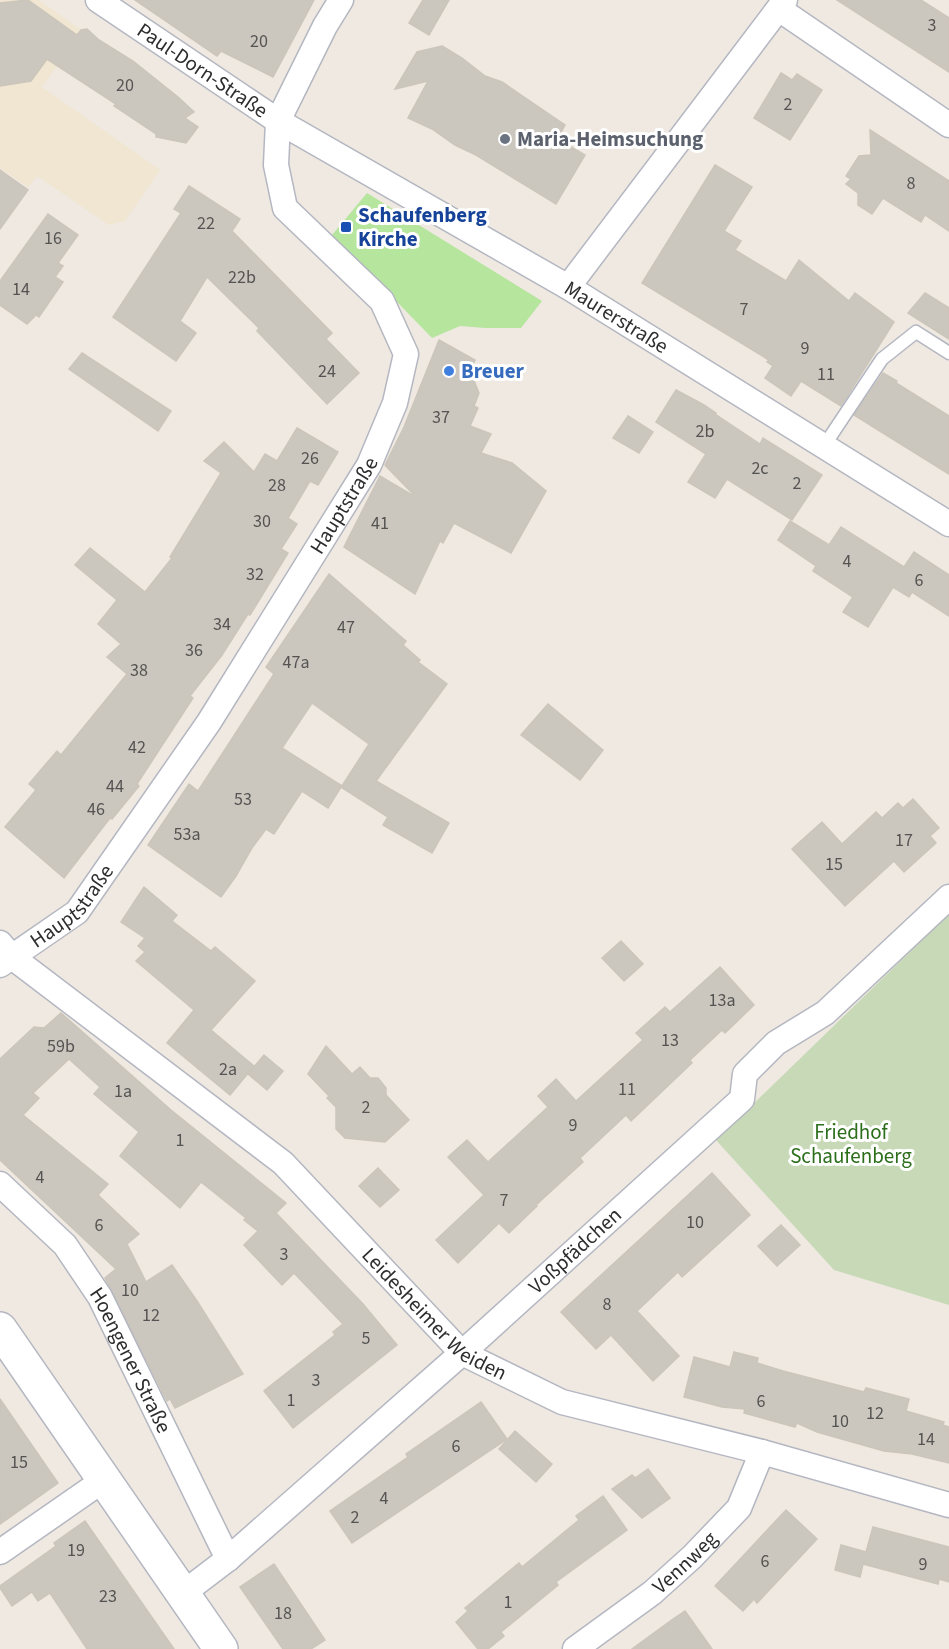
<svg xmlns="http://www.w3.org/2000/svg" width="949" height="1649" font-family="'Source Sans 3',sans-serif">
  <rect width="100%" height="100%" fill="#efe9e1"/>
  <path fill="#f0e6d1" d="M0,0H39L81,30V33L42,87L160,170L125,221L109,225L37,176L28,187L0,168Z"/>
  <path fill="#b6e59e" d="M367,193L542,301L521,328H485L460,326L432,338L332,235Z"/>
  <path fill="#c8d9b8" d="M949,914V1305L834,1270L716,1140Z"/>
  <g fill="#cbc7bf" stroke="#cbc5ba" stroke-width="1.5" fill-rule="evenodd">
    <path d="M28,0L77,35L81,30L87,29L99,40L133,61L178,97L194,112L185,118L198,127L186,143L156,137V134L114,106L116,104L47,59L31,81L0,86V3Z"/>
    <path d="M135,0H314L273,77L221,51L217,56Z"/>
    <path d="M423,0H449L429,35L409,23Z"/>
    <path d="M837,0H921L949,18V72Z"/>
    <path d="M442,46L462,58L485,76L502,82L565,125L559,136V140L585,155L556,204L476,155L455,145L432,129L408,118L428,81L395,89L417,52Z"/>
    <path d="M781,73L792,80L797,74L822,90L790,140L754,118Z"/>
    <path d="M870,130L949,181V231L925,215L921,222L883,198L872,214L858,205V193L846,184L851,179L846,176L859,156L871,155Z"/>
    <path d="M715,165L752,187L724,231L741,241L735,250L786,281L799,260L849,301L855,293L894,322L841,406L801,381L791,396L765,378L773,366L767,362L769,360L642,283Z"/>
    <path d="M0,170L28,190L0,229Z"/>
    <path d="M189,186L240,219L232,231L332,333L326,339L359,373L327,404L257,331L259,328L207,277L180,321L196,333L176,361L113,317L181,213L174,209Z"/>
    <path d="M48,214L78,235L58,263L63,266L55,277L63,282L39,317L36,315L27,324L0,305V281Z"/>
    <path d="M925,293L949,308V339L908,313Z"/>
    <path d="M439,340L475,360L470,371L479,393L474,406L478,408L470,426L491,434L481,453L512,463L546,491L511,553L454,523L443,543L440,541L415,594L344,547L380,476L412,495L413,494L385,465L404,427Z"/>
    <path d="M82,353L171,411L158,431L69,369Z"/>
    <path d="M883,373L897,381L896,383L949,416V474L854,415Z"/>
    <path d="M676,390L704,405L716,413L715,414L760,444L763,438L822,475L792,520L727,479L715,498L688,482L706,454L656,422Z"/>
    <path d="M628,416L653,432L639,453L613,438Z"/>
    <path d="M297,428L338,452L318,485L310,481L288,518L297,524L281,549L288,553L250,615L248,614L222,655L190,696L193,698L137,784L139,786L112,819L110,818L64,878L5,827L36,790L29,784L57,751L61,755L127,674L107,657L121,644L98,624L117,600L75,565L90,548L145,592L172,558L170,557L221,473L204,461L224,442L254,472L265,454L277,461Z"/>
    <path d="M790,521L829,545L841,527L904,567L914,552L949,575V616L912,592L909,597L893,587L868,627L843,612L853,597L813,571L816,566L778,540Z"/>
    <path d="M329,574L406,641L403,645L420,660L418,662L447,684L376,781L449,823L432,853L383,825L388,817L341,787L328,808L302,791L274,834L266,829L252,848L236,876L221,897L148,845L189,784L198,791L274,674L266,667ZM312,703L369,744L342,786L282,748Z"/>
    <path d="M548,704L603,750L580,780L521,735Z"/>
    <path d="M913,799L939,828L930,836L936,843L904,872L894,861L845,906L792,849L822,822L842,844L876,812L882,818L898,803L903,808Z"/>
    <path d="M144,887L177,915L172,921L211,951L215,947L255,981L211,1030L254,1066L230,1095L167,1043L194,1010L136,961L145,952L138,946L145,938L121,922Z"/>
    <path d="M621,941L643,964L624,981L602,958Z"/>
    <path d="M720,967L754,1005L725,1033L722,1030L690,1060L692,1063L631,1121L626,1115L580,1158L583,1162L536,1205L537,1206L509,1233L499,1223L458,1263L436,1240L484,1195L448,1157L467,1140L488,1162L548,1107L538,1096L556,1079L576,1101L643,1040L636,1033L665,1007L670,1012Z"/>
    <path d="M61,1013L171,1110L286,1203L276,1213L363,1304L397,1345L293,1428L264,1391L335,1335L333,1332L343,1324L294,1273L282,1285L244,1245L258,1231L244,1220L246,1218L201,1182L180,1208L120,1156L139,1132L94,1094L100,1087L69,1059L33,1093L39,1098L23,1115L108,1184L98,1195L139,1234L127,1244L146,1282L172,1265L197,1301L243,1374L175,1408L170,1399L167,1401L105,1278L116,1269L0,1160V1059L34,1027L44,1028Z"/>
    <path d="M326,1046L352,1074L360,1067L370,1078H378L386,1088V1095L409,1120L385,1142L345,1138L336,1129V1107L327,1098L329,1096L308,1074Z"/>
    <path d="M264,1055L283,1071L267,1090L248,1074Z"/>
    <path d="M378,1168L399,1190L380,1207L359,1186Z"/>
    <path d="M712,1173L750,1215L682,1277L678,1272L637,1311L679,1356L653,1381L611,1335L596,1349L561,1312Z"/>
    <path d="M781,1225L800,1245L777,1266L758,1246Z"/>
    <path d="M734,1352L758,1358L757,1363L783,1371L864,1392L866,1388L909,1399L906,1411L944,1422L943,1425L949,1427V1463L912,1454L884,1451L817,1432L797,1423L795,1427L744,1413L745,1409L722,1407L684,1397L694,1357L730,1367Z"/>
    <path d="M0,1399L58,1483L0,1524Z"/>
    <path d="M481,1402L507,1439L352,1543L330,1511L408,1457L406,1454Z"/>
    <path d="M515,1431L552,1464L536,1482L499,1449Z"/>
    <path d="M648,1469L670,1498L642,1518L612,1489L632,1475L635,1478Z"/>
    <path d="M603,1496L627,1530L556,1582L558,1585L501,1632L504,1636L488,1649H478L456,1622L468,1611L465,1608L519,1563L522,1567L579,1520L576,1516Z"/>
    <path d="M786,1510L817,1539L757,1603L754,1599L743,1611L715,1586Z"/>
    <path d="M85,1521L160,1629L174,1649H87L50,1593L38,1601L32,1592L12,1606L0,1588V1586L56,1546L54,1543Z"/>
    <path d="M873,1527L949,1547V1582L939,1579L938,1584L863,1564L860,1577L835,1570L841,1545L866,1552Z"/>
    <path d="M274,1564L325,1640L311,1649H283L240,1587Z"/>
    <path d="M685,1611L712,1649H632L673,1619Z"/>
  </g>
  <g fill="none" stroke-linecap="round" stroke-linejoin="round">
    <defs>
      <path id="lane" d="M824,446L882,359L916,332L949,353"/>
      <g id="street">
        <path id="s1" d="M98,0L278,121L568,287L949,524"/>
        <path d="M779,9L949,125"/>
        <path d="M568,287L785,0"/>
        <path id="s2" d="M0,943L12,957L283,1163L462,1353L562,1402L762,1452L949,1505"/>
        <path id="s3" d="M0,965L77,912L209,722L369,465L395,403L406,354L382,301L285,208L276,165L278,121L325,26L341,0"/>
        <path id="s4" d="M0,1184L65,1245L100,1297L228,1559"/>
        <path d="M0,1552L105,1479"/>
        <path id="s5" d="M182,1594L228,1559L462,1353L742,1099L745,1074L776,1043L825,1013L949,897"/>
        <path id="s6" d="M575,1649L652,1593L692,1557L739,1508L762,1452"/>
      </g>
      <path id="secondary" d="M0,1329L221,1649"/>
    </defs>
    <use href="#lane" stroke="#b4b7c1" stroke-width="15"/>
    <use href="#street" stroke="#b4b7c1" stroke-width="27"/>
    <use href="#secondary" stroke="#b4b7c1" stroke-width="36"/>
    <use href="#lane" stroke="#fff" stroke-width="12"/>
    <use href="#street" stroke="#fff" stroke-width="24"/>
    <use href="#secondary" stroke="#fff" stroke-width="33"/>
  </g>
  <circle fill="#6b7280" stroke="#fff" stroke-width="2" cx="505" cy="139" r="6"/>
  <rect fill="#1a4fb4" stroke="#fff" stroke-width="2" x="340" y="221" width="12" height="12" rx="3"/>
  <circle fill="#3f7fe0" stroke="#fff" stroke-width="2" cx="449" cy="371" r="6"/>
  <g text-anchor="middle" stroke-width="6" stroke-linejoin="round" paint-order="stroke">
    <g font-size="18" fill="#555452">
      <text x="932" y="31">3</text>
      <text x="259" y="47">20</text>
      <text x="125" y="91">20</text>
      <text x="788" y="110">2</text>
      <text x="911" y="189">8</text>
      <text x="206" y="229">22</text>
      <text x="53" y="244">16</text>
      <text x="242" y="283">22b</text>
      <text x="21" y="295">14</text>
      <text x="744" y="315">7</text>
      <text x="805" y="354">9</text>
      <text x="327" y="377">24</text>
      <text x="826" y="380">11</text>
      <text x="441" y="423">37</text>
      <text x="705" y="437">2b</text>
      <text x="310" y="464">26</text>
      <text x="760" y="474">2c</text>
      <text x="797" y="489">2</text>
      <text x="277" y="491">28</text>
      <text x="262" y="527">30</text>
      <text x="380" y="529">41</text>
      <text x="847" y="567">4</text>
      <text x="255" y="580">32</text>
      <text x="919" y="586">6</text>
      <text x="222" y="630">34</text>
      <text x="346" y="633">47</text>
      <text x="194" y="656">36</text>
      <text x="296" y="668">47a</text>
      <text x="139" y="676">38</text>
      <text x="137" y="753">42</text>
      <text x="115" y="792">44</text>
      <text x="243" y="805">53</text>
      <text x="96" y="815">46</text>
      <text x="187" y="840">53a</text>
      <text x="904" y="846">17</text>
      <text x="834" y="870">15</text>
      <text x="722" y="1006">13a</text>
      <text x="670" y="1046">13</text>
      <text x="61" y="1052">59b</text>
      <text x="228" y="1075">2a</text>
      <text x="627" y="1095">11</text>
      <text x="123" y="1097">1a</text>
      <text x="366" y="1113">2</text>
      <text x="573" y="1131">9</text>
      <text x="180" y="1146">1</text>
      <text x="40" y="1183">4</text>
      <text x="504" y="1206">7</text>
      <text x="695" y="1228">10</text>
      <text x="99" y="1231">6</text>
      <text x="284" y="1260">3</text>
      <text x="130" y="1296">10</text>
      <text x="607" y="1310">8</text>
      <text x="151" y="1321">12</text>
      <text x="366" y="1344">5</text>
      <text x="316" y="1386">3</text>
      <text x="291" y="1406">1</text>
      <text x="761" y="1407">6</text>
      <text x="875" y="1419">12</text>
      <text x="840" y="1427">10</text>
      <text x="926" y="1445">14</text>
      <text x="456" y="1452">6</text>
      <text x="19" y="1468">15</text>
      <text x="384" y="1504">4</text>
      <text x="355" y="1523">2</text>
      <text x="76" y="1556">19</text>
      <text x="765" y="1567">6</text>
      <text x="923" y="1570">9</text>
      <text x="108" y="1602">23</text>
      <text x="508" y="1608">1</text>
      <text x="283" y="1619">18</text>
    </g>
    <g font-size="21" fill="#2e2e2e" stroke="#fff">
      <text dy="7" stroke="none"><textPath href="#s1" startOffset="126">Paul-Dorn-Straße</textPath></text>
      <text dy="7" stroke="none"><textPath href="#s1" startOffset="608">Maurerstraße</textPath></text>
      <text dy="7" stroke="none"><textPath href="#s3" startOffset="580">Hauptstraße</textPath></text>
      <text dy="7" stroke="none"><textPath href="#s3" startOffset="94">Hauptstraße</textPath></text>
      <text dy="7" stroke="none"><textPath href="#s5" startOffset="522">Voßpfädchen</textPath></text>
      <text dy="7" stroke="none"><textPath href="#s2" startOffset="574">Leidesheimer Weiden</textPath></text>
      <text dy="7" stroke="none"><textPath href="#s4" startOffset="222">Hoengener Straße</textPath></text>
      <text dy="7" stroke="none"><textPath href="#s6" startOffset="140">Vennweg</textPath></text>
    </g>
    <g font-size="21" font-weight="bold" fill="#5b616d" stroke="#fff" text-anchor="start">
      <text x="517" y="146">Maria-Heimsuchung</text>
    </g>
    <g font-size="21" font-weight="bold" fill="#164399" stroke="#fff" text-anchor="start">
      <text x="358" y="222">Schaufenberg<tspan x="358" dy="24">Kirche</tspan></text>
    </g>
    <g font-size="21" font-weight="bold" fill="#366cbe" stroke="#fff" text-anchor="start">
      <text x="461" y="378">Breuer</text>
    </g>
    <g font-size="21" fill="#2c6e1b" stroke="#fff">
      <text x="851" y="1139">Friedhof<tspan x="851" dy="24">Schaufenberg</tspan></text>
    </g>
  </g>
</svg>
